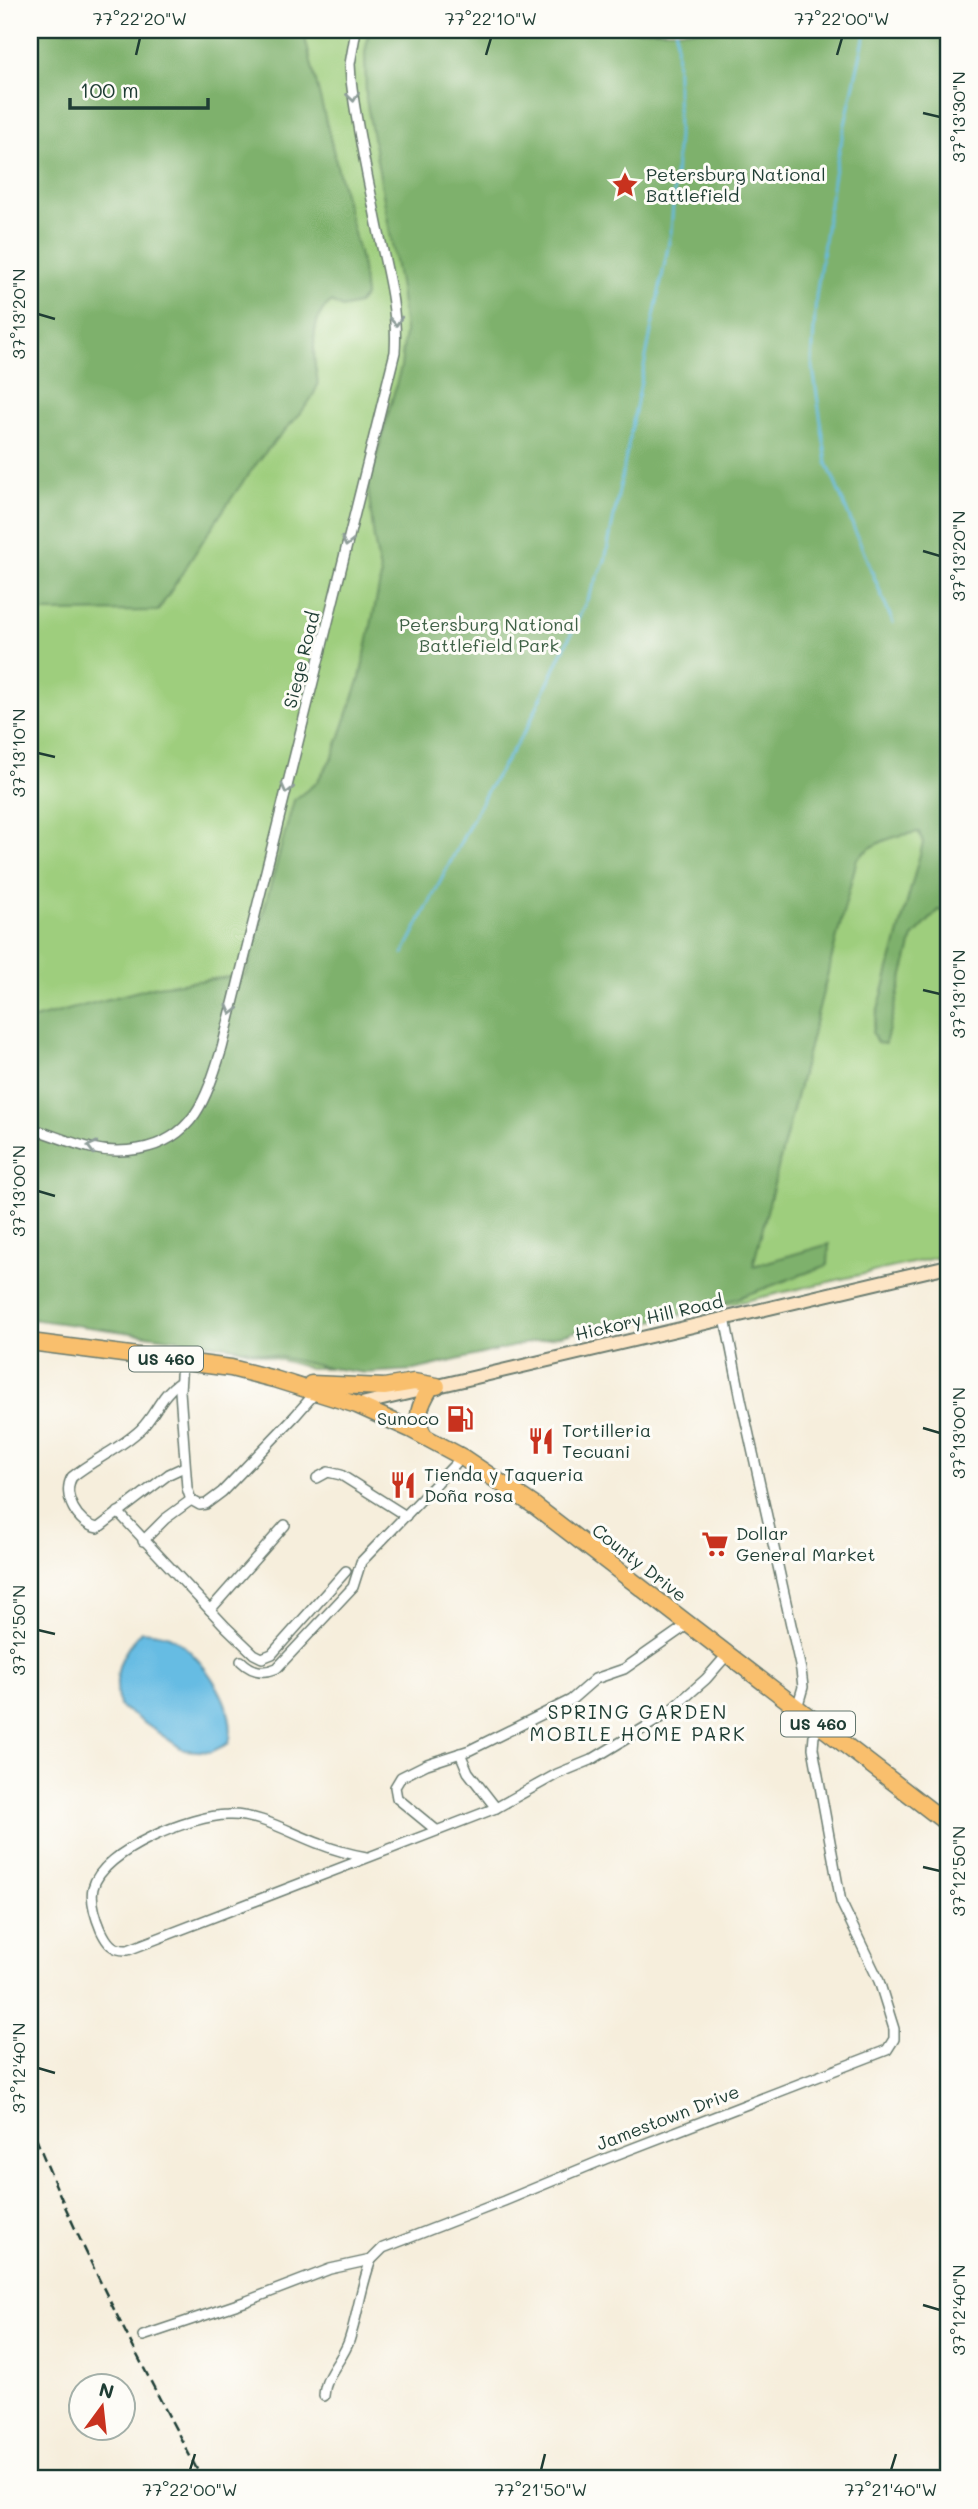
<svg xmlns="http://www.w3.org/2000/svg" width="978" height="2509" font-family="Mali,sans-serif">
  <rect width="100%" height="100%" fill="#fdfcf7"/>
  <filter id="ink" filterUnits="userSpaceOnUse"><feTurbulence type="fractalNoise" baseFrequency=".0143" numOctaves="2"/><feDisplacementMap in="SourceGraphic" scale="14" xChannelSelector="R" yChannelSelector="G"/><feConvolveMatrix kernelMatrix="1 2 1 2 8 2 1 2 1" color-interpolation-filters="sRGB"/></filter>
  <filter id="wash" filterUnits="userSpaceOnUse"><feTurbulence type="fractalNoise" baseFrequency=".00686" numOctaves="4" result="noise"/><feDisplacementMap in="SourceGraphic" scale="28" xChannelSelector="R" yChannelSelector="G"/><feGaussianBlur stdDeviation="1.57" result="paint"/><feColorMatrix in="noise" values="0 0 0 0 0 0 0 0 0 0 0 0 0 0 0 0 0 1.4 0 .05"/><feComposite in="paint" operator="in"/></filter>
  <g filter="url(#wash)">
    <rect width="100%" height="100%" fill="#f6eedc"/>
    <path fill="#9ece7d" stroke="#5e8658" stroke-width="2" d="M30,30H948V1255L705,1310L785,1280L407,1368H310L226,1345L30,1317Z"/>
    <g fill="#7eb16c" stroke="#4e7750" stroke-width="2">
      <path d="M30,30H303L362,265L365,296L358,304L342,308L331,302C312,315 313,344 315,366C316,373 319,380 317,387C307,412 280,433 264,454C225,504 192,558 158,611L43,612L30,609Z"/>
      <path d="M369,30H948V913L939,910L913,937L885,1044L877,1043L872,1032L923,843L919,832C894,836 875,841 857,859L753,1266L829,1244L828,1265L705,1310L648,1322L603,1325L415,1370L365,1373L324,1367L240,1348L30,1319V1020L157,986L246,975L294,800L316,783L333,756L360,678L381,577L374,539L368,487L401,367L405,331L400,289L366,99L365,53Z"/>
    </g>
    <path fill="#66bce3" stroke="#427c8c" stroke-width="2" d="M141,1631C151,1632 164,1632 173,1638C202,1656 239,1708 229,1743L211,1752L184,1750L119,1706C113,1672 118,1658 141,1631Z"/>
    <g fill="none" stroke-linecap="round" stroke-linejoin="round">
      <g stroke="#66bce3" stroke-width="2.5">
        <path d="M866,30L834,174L816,297L812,361L827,463L893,623"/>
        <path d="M403,954L487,791L528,726L605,561L671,232L678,135L676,30"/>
      </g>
    </g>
  </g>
  <g filter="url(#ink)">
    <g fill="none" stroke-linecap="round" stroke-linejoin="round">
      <defs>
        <g id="street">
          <path d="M30,1128C50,1134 70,1143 91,1148C108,1152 123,1152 139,1149C195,1139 207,1096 222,1048L395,352C398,309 387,271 378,229C368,179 357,130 351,80L350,64L356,30"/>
          <path d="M725,1318L741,1399L801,1670L803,1687L797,1708"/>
          <path d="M182,1361L180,1391L187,1488L191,1500L200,1505L206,1504L222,1492L295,1416L316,1392"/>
          <path d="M180,1382C161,1394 156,1414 141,1429C120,1449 94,1459 72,1477C61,1495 78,1525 98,1528L169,1474L184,1467"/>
          <path d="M317,1478L328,1472L341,1475L406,1516"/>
          <path d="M118,1512L226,1627L254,1654L262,1658L272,1654L346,1571"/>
          <path d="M143,1541L165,1519L191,1500"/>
          <path d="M210,1610L285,1525"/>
          <path d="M241,1661C252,1672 263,1674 277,1668L353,1587L361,1562L462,1457"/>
          <path d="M460,1753L468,1772L496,1808"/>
          <path d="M436,1830L397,1798L395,1787L401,1777L427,1764L470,1750L571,1700L595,1679L624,1669L687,1625"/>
          <path d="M366,1857C350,1854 335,1850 320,1844C290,1833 261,1814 228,1815C193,1815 102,1850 93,1888C90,1902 96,1918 101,1930C107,1943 113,1951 128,1950L496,1808L557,1774L591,1760L664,1716L706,1679L727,1655"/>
          <path d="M143,2336L247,2301L330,2269L371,2260L383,2248L504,2201L605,2159L887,2050L894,2039V2029L879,1981L841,1902L813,1748L814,1736L820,1726"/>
          <path d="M324,2396C325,2374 342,2361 349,2341C358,2314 361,2286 371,2260"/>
        </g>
        <path id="secondary" d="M357,1405L948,1266"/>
        <g id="highway">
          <path d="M30,1342L231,1368L274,1379L357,1405L410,1429L462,1457L535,1506L948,1824"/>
          <path d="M311,1384L384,1387L414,1382L437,1386"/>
          <path d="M424,1436C413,1419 421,1403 430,1388"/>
        </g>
      </defs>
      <use href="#street" stroke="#6a7b6f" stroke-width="12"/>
      <use href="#secondary" stroke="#6a7b6f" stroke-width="16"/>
      <use href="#highway" stroke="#6a7b6f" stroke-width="19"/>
      <use href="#street" stroke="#fff" stroke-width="9"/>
      <use href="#secondary" stroke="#fde5c5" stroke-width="12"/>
      <use href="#highway" stroke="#f9bf6d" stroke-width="16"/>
      <path stroke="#1f3d34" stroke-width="2.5" stroke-dasharray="10 5" stroke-linecap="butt" d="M30,2123C78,2246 141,2363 202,2479"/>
    </g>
    <defs><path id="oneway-chevron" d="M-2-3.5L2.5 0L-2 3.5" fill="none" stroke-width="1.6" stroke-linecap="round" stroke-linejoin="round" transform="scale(1.75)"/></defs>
    <g stroke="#8f9e9a">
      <use href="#oneway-chevron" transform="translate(353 97) rotate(82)"/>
      <use href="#oneway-chevron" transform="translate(396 321) rotate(86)"/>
      <use href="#oneway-chevron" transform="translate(347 542) rotate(104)"/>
      <use href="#oneway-chevron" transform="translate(287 789) rotate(104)"/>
      <use href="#oneway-chevron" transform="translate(232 1010) rotate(104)"/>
      <use href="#oneway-chevron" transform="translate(92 1147) rotate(-166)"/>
    </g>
  </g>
  <path fill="none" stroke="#1f3d34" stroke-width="2.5" d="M136,55L140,38M486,55L491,38M837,55L842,38M923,113L940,117M38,314L55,319M923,551L940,556M38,753L55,757M923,990L940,994M38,1191L55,1196M923,1428L940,1433M38,1630L55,1634M923,1867L940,1871M38,2068L55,2073M923,2305L940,2310M190,2470L195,2454M541,2470L545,2454M891,2470L896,2454"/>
  <defs>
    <symbol id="sight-bare" viewBox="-9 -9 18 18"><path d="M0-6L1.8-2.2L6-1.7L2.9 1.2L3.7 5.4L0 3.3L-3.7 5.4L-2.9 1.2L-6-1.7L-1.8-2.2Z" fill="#c8321e" stroke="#fdfcf7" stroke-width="2.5" paint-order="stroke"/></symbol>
    <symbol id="fuel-bare" viewBox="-9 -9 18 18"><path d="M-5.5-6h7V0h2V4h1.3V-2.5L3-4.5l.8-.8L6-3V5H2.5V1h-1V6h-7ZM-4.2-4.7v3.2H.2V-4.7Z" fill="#c8321e" stroke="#fdfcf7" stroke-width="2.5" paint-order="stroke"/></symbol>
    <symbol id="restaurant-bare" viewBox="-9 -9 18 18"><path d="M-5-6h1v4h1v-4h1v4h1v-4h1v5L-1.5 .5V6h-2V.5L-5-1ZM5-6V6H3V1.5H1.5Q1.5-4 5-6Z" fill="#c8321e" stroke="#fdfcf7" stroke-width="2.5" paint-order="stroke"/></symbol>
    <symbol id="supermarket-bare" viewBox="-9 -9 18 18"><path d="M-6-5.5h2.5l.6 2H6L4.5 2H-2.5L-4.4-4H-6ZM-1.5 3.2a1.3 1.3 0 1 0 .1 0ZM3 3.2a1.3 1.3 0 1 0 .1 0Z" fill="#c8321e" stroke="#fdfcf7" stroke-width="2.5" paint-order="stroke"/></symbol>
  </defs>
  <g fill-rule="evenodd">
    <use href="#sight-bare" x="606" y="166" width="38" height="38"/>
    <use href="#fuel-bare" x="441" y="1400" width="38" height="38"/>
    <use href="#restaurant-bare" x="522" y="1422" width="38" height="38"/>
    <use href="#restaurant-bare" x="384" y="1466" width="38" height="38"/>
    <use href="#supermarket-bare" x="696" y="1525" width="38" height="38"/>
  </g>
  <g text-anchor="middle" stroke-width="6" stroke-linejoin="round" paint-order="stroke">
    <g fill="#fdfcf7" stroke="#62766e" stroke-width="2">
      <rect x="129" y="1346.5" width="74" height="25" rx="5"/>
      <rect x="781" y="1711.5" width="74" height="25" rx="5"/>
    </g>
    <g font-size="16" font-weight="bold" fill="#1f3d34">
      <text x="166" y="1365">US 460</text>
      <text x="818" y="1730">US 460</text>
    </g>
    <g font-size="18" fill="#1f3d34" stroke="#fdfcf7" text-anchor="start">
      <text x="646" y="181">Petersburg National<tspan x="646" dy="21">Battlefield</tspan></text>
      <text x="439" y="1425" text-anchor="end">Sunoco</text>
      <text x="562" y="1437">Tortilleria<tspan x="562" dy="21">Tecuani</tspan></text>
      <text x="424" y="1481">Tienda y Taqueria<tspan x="424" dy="21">Doña rosa</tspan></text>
      <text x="736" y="1540">Dollar<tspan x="736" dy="21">General Market</tspan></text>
    </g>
    <g font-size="18" fill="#3f6146" stroke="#fdfcf7">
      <text x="489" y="631">Petersburg National<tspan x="489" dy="21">Battlefield Park</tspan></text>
    </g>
    <g font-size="18" fill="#1f3d34" stroke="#fdfcf7">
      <text transform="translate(302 660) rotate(-76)" y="6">Siege Road</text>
      <text transform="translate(649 1318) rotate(-13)" y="6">Hickory Hill Road</text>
      <text transform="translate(639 1563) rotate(38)" y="6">County Drive</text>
      <text transform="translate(668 2118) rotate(-21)" y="6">Jamestown Drive</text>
    </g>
    <g font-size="19" letter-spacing="2" fill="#1f3d34" stroke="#fdfcf7">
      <text x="638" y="1719">SPRING GARDEN<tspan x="638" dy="22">MOBILE HOME PARK</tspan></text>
    </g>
  </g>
  <rect width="978" height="2509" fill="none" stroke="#fdfcf7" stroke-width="77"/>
  <g transform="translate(102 2407) rotate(15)"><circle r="33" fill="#fdfcf7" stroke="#a4b0a9" stroke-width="2"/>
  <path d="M0-5L12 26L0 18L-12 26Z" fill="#c8321e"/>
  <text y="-10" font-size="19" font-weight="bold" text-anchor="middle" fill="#1f3d34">N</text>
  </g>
  <path d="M70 98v10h138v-10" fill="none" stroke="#1f3d34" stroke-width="3.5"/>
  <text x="80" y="98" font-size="21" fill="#1f3d34" stroke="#fdfcf7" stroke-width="5" paint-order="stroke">100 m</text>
  <rect x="38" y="38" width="902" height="2432" fill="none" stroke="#1f3d34" stroke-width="2.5"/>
  <g font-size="18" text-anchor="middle" fill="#1f3d34">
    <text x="140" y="25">77°22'20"W</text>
    <text x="491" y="25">77°22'10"W</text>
    <text x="842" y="25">77°22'00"W</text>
    <text transform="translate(959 117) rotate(-90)" y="6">37°13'30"N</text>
    <text transform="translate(19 314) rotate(-90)" y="6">37°13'20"N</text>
    <text transform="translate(959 556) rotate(-90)" y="6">37°13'20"N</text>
    <text transform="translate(19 753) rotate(-90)" y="6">37°13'10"N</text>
    <text transform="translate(959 994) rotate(-90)" y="6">37°13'10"N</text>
    <text transform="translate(19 1191) rotate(-90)" y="6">37°13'00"N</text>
    <text transform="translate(959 1433) rotate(-90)" y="6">37°13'00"N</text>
    <text transform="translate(19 1630) rotate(-90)" y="6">37°12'50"N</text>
    <text transform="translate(959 1871) rotate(-90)" y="6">37°12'50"N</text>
    <text transform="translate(19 2068) rotate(-90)" y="6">37°12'40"N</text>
    <text transform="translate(959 2310) rotate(-90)" y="6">37°12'40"N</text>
    <text x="190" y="2496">77°22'00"W</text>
    <text x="541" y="2496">77°21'50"W</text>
    <text x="891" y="2496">77°21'40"W</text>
  </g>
</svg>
